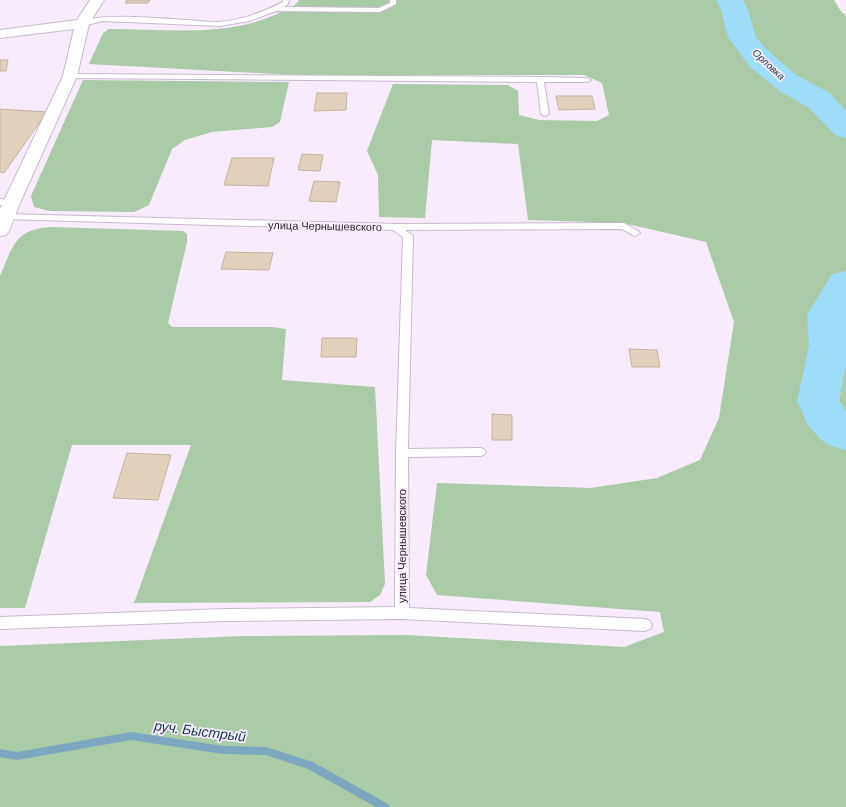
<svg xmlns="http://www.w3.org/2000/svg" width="846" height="807" font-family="'DM Sans',sans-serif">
  <rect width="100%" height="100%" fill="#f7ebfc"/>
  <g fill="#abcaa8">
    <path d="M299,0H834L840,10L846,16V807H0V646L242,636L406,635L624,647L664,632L660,612L437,595L426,575L437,483L591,488L657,478L700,460L719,418L734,322L706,242L623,223L528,220L518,144L432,140L425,218L379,217L378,175L367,151L393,84L508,85L518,91L519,115L539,120L597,121L609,115L602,83L584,75H295L89,64L103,33L109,29C165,29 226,38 279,13C287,10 295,7 299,0Z"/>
    <path d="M83,80L289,82L280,122L272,127L212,132L185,140L172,149L149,205L134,212L50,211L34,207L31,196Z"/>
    <path d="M51,227L183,231L187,234V242L168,323L172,327H272L286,329L282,380L375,387L385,584L380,595L370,602L134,603L191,445H72L25,608H0V276C13,246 15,229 51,227Z"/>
  </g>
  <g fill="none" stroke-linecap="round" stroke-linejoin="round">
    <path fill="#7ca7be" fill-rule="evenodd" d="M131,732L223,746L266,747L313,762L388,804L390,807H376L308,769L266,755L223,754L131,740L17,760L0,757V749L17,752Z"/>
    <g fill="#9dddfa" fill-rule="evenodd">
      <path d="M716,0H743L748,10L756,37L765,48L796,75L830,93L846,111V138L835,135L808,107L781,92L750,67L728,37L721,10Z"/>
      <path d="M846,271V365L839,401L846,411V450L830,446L820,439L808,425L797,401L809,346L807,315L832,274Z"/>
    </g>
  </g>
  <g fill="#e0d0bc" stroke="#c3b39f">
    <path d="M127,0H150L148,3H125Z"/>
    <path d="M0,60H8L6,71H0Z"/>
    <path d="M317,93H347L346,110L314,111Z"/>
    <path d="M556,96H592L595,109L559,110Z"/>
    <path d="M0,109L47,112L4,173L0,172Z"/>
    <path d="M302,154L323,155L320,171L298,170Z"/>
    <path d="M232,158H274L268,186L224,185Z"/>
    <path d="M314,181L340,182L336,202L309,201Z"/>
    <path d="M226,252L273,253L269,270L221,269Z"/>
    <path d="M322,338H357L356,357H321Z"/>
    <path d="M629,349L657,350L660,367H632Z"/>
    <path d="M492,414L512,415V440H492Z"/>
    <path d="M127,453L171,455L158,500L113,498Z"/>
  </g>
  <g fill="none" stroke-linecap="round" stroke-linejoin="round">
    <defs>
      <g id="lane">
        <path d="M283,0H289L288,4L284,7L379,8L390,3V0H396V4L380,12L276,11L249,21L220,26L103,21L82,26L78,24C97,9 191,22 218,22C241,21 263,12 283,2Z"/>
        <path d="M67,74L540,77L587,78L591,80L587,82H544L549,114L545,116L541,114L537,82L70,78H67Z"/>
        <path d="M0,199L11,200L15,203L11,206L0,205Z"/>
        <path d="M6,214L396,224L624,223L638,231L640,233L635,236L622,229L405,230L413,236L408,449L480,448L484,449L486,452L484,455L480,456L408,457L409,608L645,619L650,621L652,625L650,629L645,631L402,619L225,621L0,629V617L225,609L395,607L396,453L403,237L393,230L3,219L1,217Z"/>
      </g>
      <path id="street" d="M90,0H104L89,24L77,76L20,203L9,231L6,235L0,236V209L63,76L74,29L0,38V30L77,20Z"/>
    </defs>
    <use href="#lane" stroke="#c8bace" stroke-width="2"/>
    <use href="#street" stroke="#c8bace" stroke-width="2"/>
    <use href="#lane" fill="#fff" fill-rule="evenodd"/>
    <use href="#street" fill="#fff" fill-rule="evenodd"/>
  </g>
  <g text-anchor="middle" stroke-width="3.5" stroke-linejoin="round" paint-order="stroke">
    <g font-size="10" font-style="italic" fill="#1b4150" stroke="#f7ebfc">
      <text transform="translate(769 64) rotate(43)" y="4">Орловка</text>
    </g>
    <g font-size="11" fill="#2f2a32" stroke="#f7ebfc">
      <text transform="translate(325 226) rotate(1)" y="4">улица Чернышевского</text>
      <text transform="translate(402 546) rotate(-90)" y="4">улица Чернышевского</text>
    </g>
    <g font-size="14" font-style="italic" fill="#1b4150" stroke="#f7ebfc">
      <text transform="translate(200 731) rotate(7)" y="5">руч. Быстрый</text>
    </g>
  </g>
</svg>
